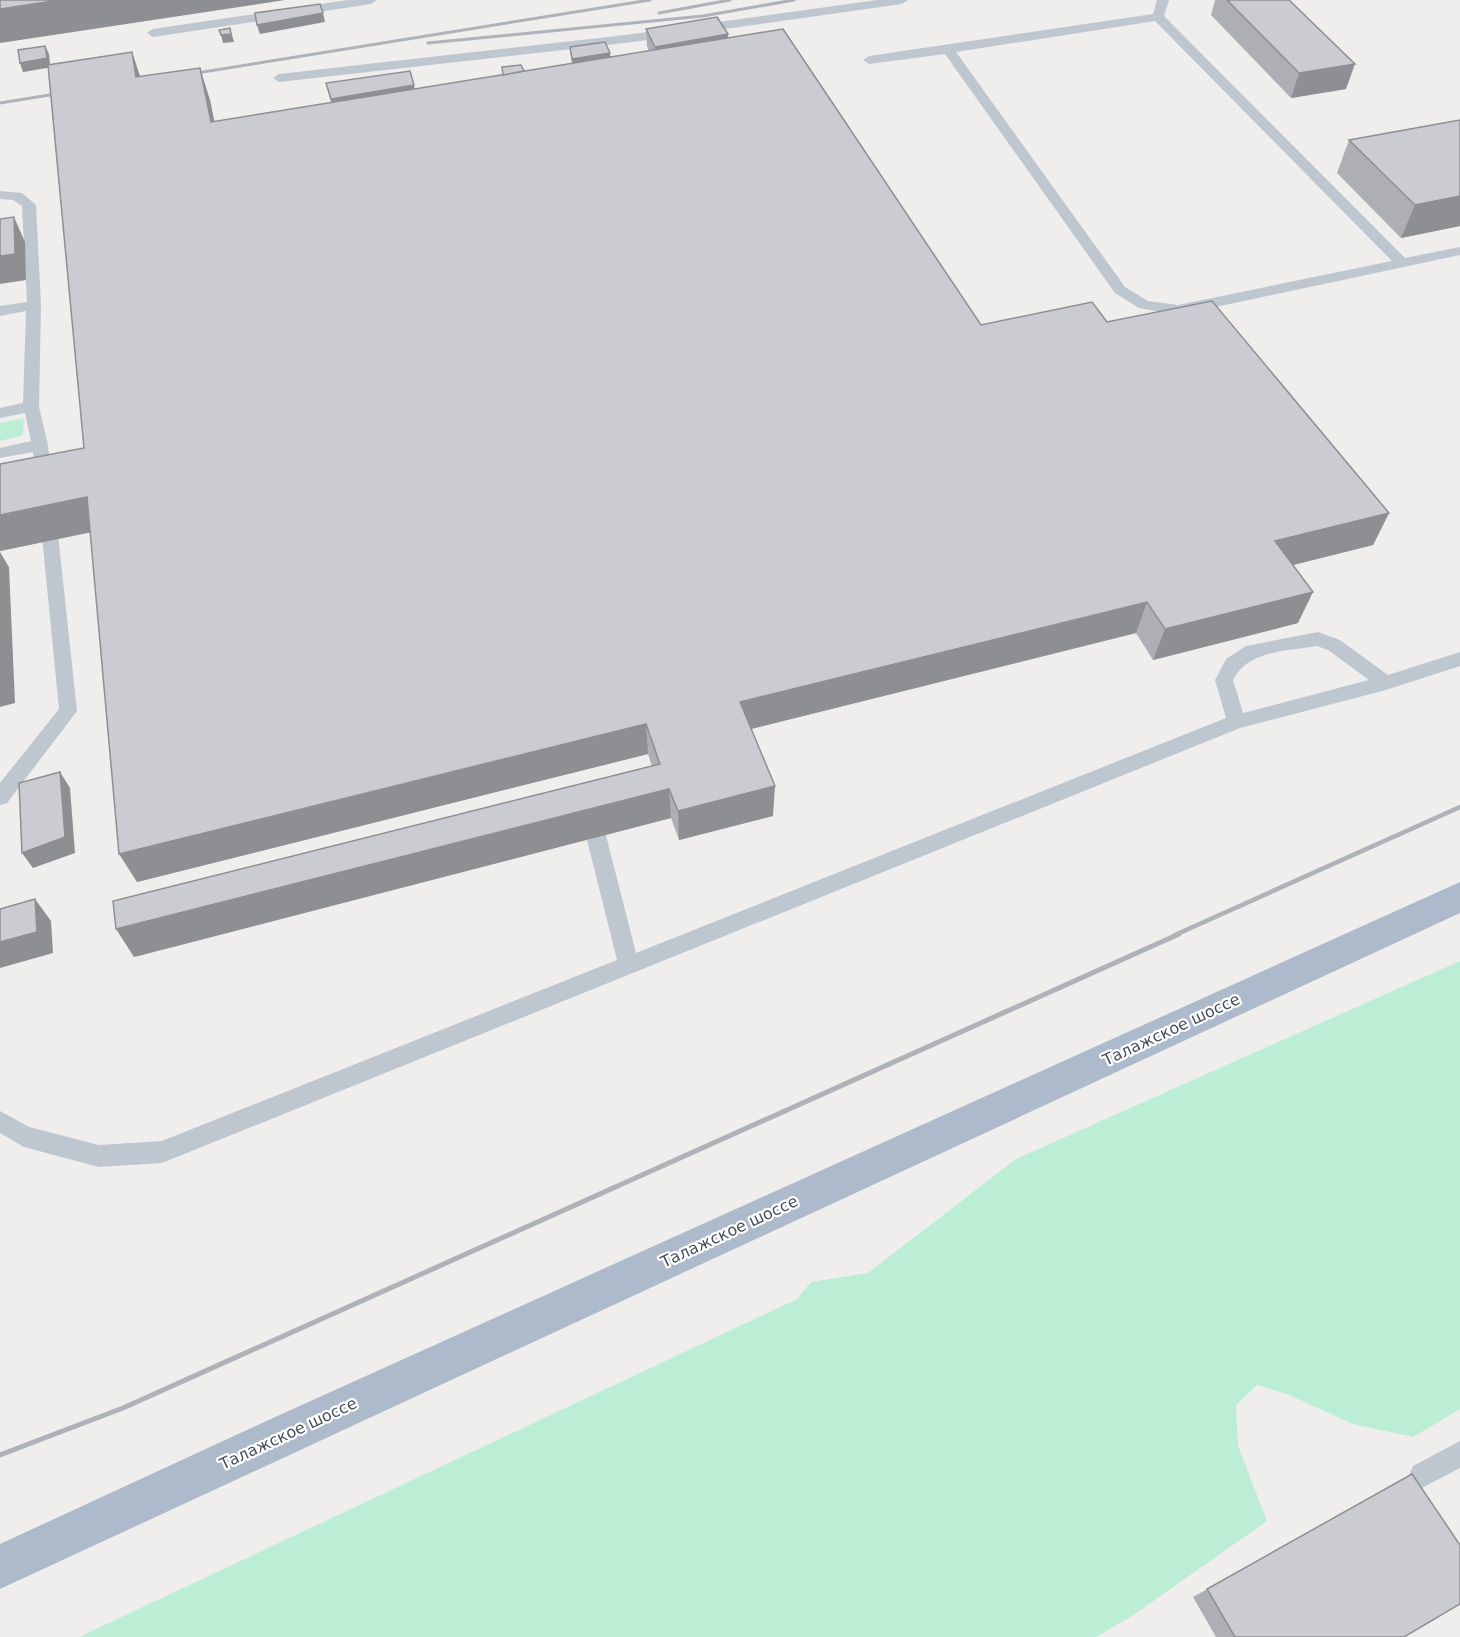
<svg xmlns="http://www.w3.org/2000/svg" width="1460" height="1637" font-family="'DejaVu Sans',sans-serif">
  <rect width="100%" height="100%" fill="#f0eded"/>
  <g fill="#bbeed4">
    <path d="M24,418L23,435L0,441V423Z"/>
    <path d="M1460,961V1409L1413,1437L1353,1424L1287,1394L1257,1385L1236,1405L1238,1446L1267,1521L1132,1616L1096,1637H79L797,1299L811,1282L868,1273L1016,1159Z"/>
  </g>
  <g fill="none" stroke-linecap="round" stroke-linejoin="round">
    <g fill="#bec6cf" fill-rule="evenodd">
      <path d="M348,0H377L371,4L153,37L147,33L153,29Z"/>
      <path d="M877,0H908L902,4L625,43L279,82L273,78L279,74L625,35Z"/>
      <path d="M1157,0H1169L1164,16L1405,258L1460,247V255L1178,315L1139,308L1115,293L945,54L869,64L863,60L869,56L1153,14ZM1155,21L1392,261L1178,305L1148,301L1125,287L956,52Z"/>
      <path d="M0,191L22,193L36,205L41,305L39,407L48,445L52,481L44,487L36,481L33,452L0,458V448L31,441L25,413L0,418V408L23,403L26,311L0,316V306L27,302L22,206L13,200L0,199Z"/>
      <path d="M48,510L56,516L77,711L7,803L0,805V783L59,709L40,516Z"/>
      <path d="M1318,632L1340,640L1388,675L1460,652V666L1386,690L1240,728L162,1163L99,1167L24,1147L0,1133V1111L29,1127L99,1145L162,1141L617,960L580,812L583,806L590,804L597,806L600,812L636,953L1226,718L1215,680L1226,659L1246,646ZM1317,646L1328,650L1369,680L1243,713L1233,680C1248,650 1288,651 1317,646Z"/>
      <path d="M1460,1441V1468L1422,1488L1413,1484L1409,1475L1413,1466Z"/>
    </g>
    <path fill="#adbacc" fill-rule="evenodd" d="M1460,882V913L0,1589V1544L273,1418Z"/>
    <g stroke="#afb2b8" stroke-width="3">
      <path d="M659,13L730,0"/>
      <path d="M428,43L703,16L794,0"/>
      <path d="M184,75L650,0"/>
      <path d="M0,103L68,92"/>
    </g>
    <path stroke="#afb2b8" stroke-width="4.5" d="M1175,935L1460,807"/>
    <path stroke="#afb2b8" stroke-width="5" d="M0,1455L123,1408L1179,934"/>
  </g>
  <g fill="#aeafb5">
    <path d="M1215,0H1289L1346,89L1291,98L1211,15Z"/>
    <path d="M646,29L728,38L981,325L1107,322L1389,513L1373,545L1293,565L1298,623L1153,660L1136,633L751,729L773,816L679,840L671,818L134,957L652,766L648,754L137,882L90,532L0,551V464L84,448L48,68L23,72L45,46L49,54L50,65L132,52L140,77L210,100L214,122L331,103L326,83L414,89L572,64L570,47L610,53V57L649,51L647,46Z"/>
    <path d="M1460,120V226L1401,238L1337,173L1349,140Z"/>
    <path d="M1412,1474L1404,1637H1216L1193,1597Z"/>
  </g>
  <g fill="#8d8f93">
    <path d="M60,0H285L0,43V9Z"/>
    <path d="M323,13L325,22L260,34L257,25Z"/>
    <path d="M230,28L234,42L223,43L221,35Z"/>
    <path d="M728,34V52L656,65L655,47Z"/>
    <path d="M45,46L49,54L50,67L23,72L20,63Z"/>
    <path d="M132,52L143,85L136,77Z"/>
    <path d="M610,53L611,62L573,67L572,59Z"/>
    <path d="M1355,64L1346,89L1291,98L1299,73Z"/>
    <path d="M200,68L210,100L221,155L211,122Z"/>
    <path d="M414,85L417,103L335,117L331,99Z"/>
    <path d="M1460,196V226L1401,238L1415,205Z"/>
    <path d="M14,217L25,242L26,280L0,284V256Z"/>
    <path d="M87,497L102,530L0,551V515Z"/>
    <path d="M1389,513L1373,545L1261,573L1275,541Z"/>
    <path d="M0,552L9,567L15,703L0,707Z"/>
    <path d="M1313,592L1298,623L1153,660L1165,629Z"/>
    <path d="M1147,602L1136,633L739,732L740,702Z"/>
    <path d="M646,724L648,754L137,882L119,854Z"/>
    <path d="M60,772L70,788L75,853L33,868L22,853Z"/>
    <path d="M775,786L773,816L679,840L678,811Z"/>
    <path d="M669,789L671,818L134,957L116,929Z"/>
    <path d="M35,899L51,921L53,953L0,968V942Z"/>
  </g>
  <g fill="#caccd2" stroke="#8d8f93" stroke-width="1.5">
    <path d="M0,0H60L0,9Z"/>
    <path d="M1227,0H1289L1355,64L1299,73Z"/>
    <path d="M320,4L323,13L257,25L255,13Z"/>
    <path d="M717,17L728,34L655,47L646,29Z"/>
    <path d="M230,28L231,34L221,35L219,30Z"/>
    <path d="M783,29L981,325L1092,302L1107,322L1212,301L1389,513L1275,541L1313,592L1165,629L1147,602L740,702L775,786L678,811L669,789L116,929L113,901L660,764L646,724L119,854L87,497L0,515V464L84,448L48,65L132,52L136,77L200,68L211,122Z"/>
    <path d="M605,42L610,53L572,59L570,47Z"/>
    <path d="M45,46L47,58L20,63L18,50Z"/>
    <path d="M521,65L524,71L503,75L502,67Z"/>
    <path d="M410,71L414,85L331,99L326,83Z"/>
    <path d="M1460,120V196L1415,205L1349,140Z"/>
    <path d="M14,217L15,254L0,256V219Z"/>
    <path d="M60,772L65,837L22,853L19,783Z"/>
    <path d="M35,899L37,932L0,942V909Z"/>
    <path d="M1412,1474L1460,1545V1604L1404,1637H1235L1207,1589Z"/>
  </g>
  <g text-anchor="middle" stroke-width="4.5" stroke-linejoin="round" paint-order="stroke">
    <g font-size="16" fill="#464f5a" stroke="#fff">
      <text transform="translate(1171 1029) rotate(-25)" y="6">Талажское шоссе</text>
      <text transform="translate(729 1231) rotate(-25)" y="6">Талажское шоссе</text>
      <text transform="translate(288 1433) rotate(-25)" y="6">Талажское шоссе</text>
    </g>
  </g>
</svg>
